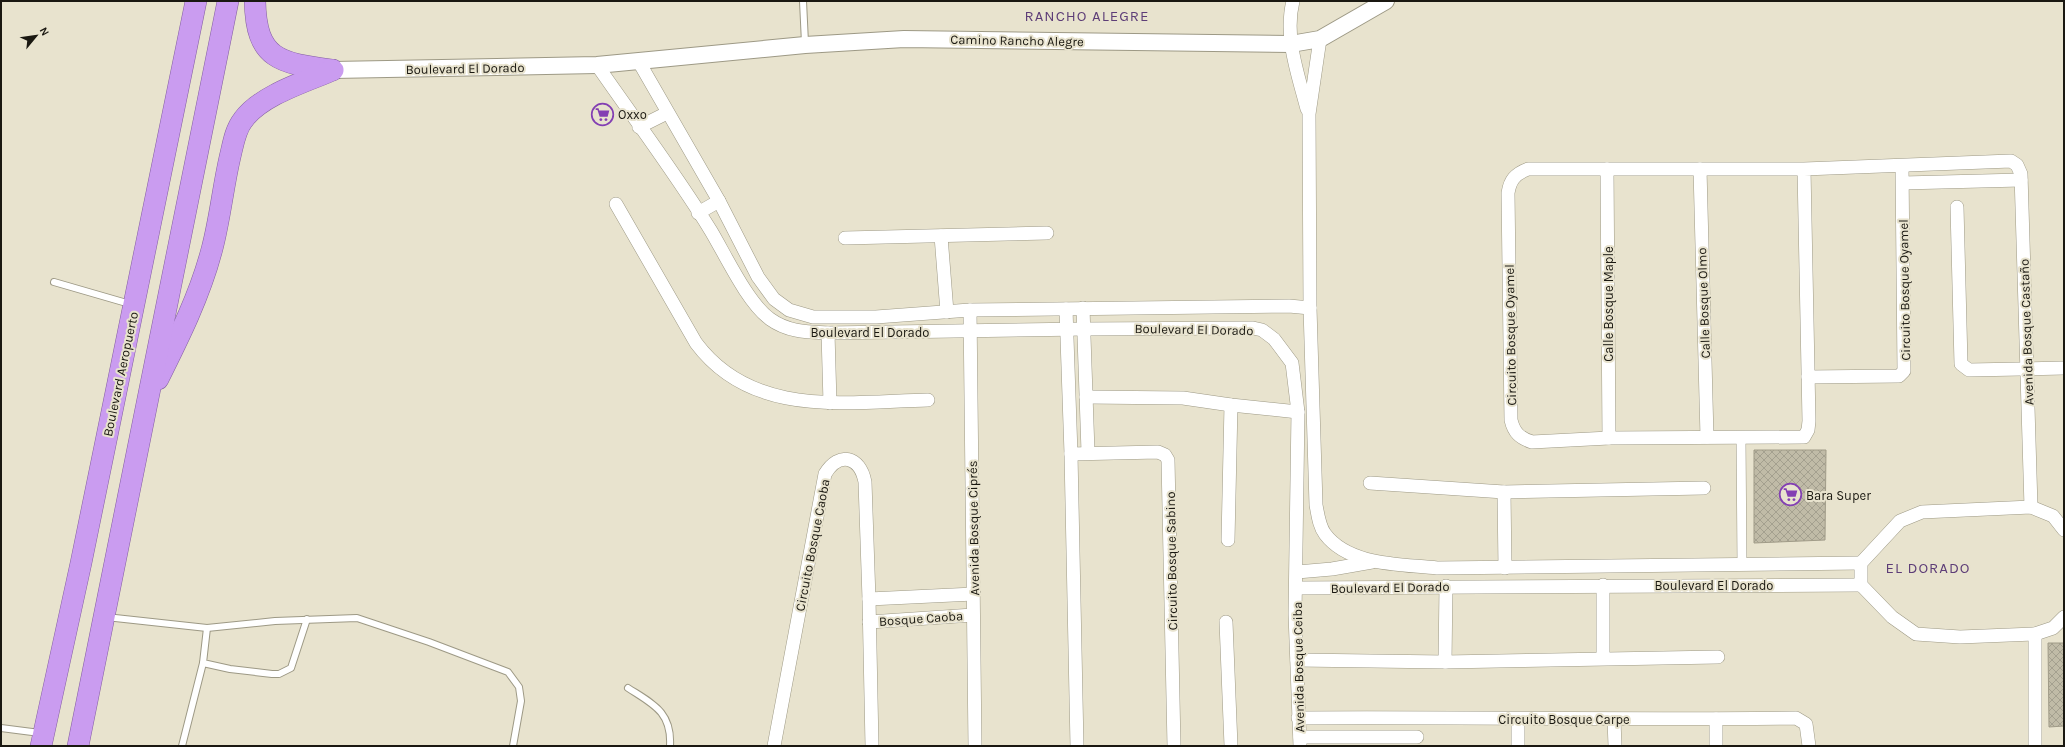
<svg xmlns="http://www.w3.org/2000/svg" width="2065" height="747" font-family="Karla,sans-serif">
  <defs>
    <pattern id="building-cross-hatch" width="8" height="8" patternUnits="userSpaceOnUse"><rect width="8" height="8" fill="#c0bba7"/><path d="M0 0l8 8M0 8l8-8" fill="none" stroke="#a4a08f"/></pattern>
  </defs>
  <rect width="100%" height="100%" fill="#e8e3ce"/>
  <g fill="url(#building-cross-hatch)" stroke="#a09b88">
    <path d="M1754,450H1826L1825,540L1754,543Z"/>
    <path d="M2048,643H2064V726L2049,727Z"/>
  </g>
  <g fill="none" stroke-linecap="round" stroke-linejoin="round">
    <defs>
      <g id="service">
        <path d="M803,1L805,43"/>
        <path d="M54,282L130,304"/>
        <path d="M106,617L207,628L275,621L357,618L429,642L508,672L519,687L521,701L513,746"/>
        <path d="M207,628L203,663L230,669L272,674H279L291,668L307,619"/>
        <path d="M628,688C653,704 672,712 670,746"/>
        <path d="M1,728L40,733"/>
        <path d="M182,746L203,663"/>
      </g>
      <path id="pedestrian" d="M1741,438L1742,565"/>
      <g id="minor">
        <path d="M1293,1C1284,37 1298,74 1307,109"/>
        <path d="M1320,39L1309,114L1310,308L1316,505C1318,515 1319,526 1325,534C1349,566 1401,564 1437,568L1861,563"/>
        <path d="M639,62L719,201L758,277L774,299L789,310L813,317H876L970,310L1289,306L1310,308"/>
        <path d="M597,65C635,120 676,174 711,231C726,256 747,302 770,319C788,332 807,332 828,333L1084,329L1253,328L1262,330L1274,339L1292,363L1298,412L1295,614L1300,746"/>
        <path d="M639,127L667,113"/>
        <path d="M1607,169L1609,438"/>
        <path d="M1700,169L1707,437"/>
        <path d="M1804,169L1809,421L1808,430L1804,437L1609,438L1532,442C1520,438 1514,433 1511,420L1508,193C1510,180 1515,174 1528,169H1804L2011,161L2017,165L2021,174L2031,507"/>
        <path d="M1903,183L2021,180"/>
        <path d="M616,204L696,343C752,418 845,402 928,400"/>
        <path d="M1957,207L1961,364L1969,370L2064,368"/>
        <path d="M698,213L719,201"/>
        <path d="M941,236L947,312"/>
        <path d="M845,238L1047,233"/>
        <path d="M1083,308L1088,452"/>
        <path d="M1066,309L1071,454L1077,746"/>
        <path d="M970,310L975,746"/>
        <path d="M828,333L830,403"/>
        <path d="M1808,377L1899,376L1904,371L1902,166"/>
        <path d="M1086,397L1183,398L1231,405L1298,412"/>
        <path d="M1071,454L1158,452L1165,455L1168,460L1174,746"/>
        <path d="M1370,483L1504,492L1704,488"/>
        <path d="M1504,492L1505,568"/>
        <path d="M2064,530L2053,516L2031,507L1922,512L1900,521L1861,563V585L1892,617L1916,634L1960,637L2035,634L2053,628L2064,617"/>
        <path d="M1228,540L1231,405"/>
        <path d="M1297,572L1332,569L1372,562"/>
        <path d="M1297,588L1861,585"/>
        <path d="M869,599L974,594"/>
        <path d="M869,622L973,615"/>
        <path d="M1226,622L1231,746"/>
        <path d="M2035,634V746"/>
        <path d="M1603,658V585"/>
        <path d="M1297,660L1445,662L1718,657"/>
        <path d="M1445,662L1446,586"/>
        <path d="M1298,718C1464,717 1630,720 1796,718L1806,724L1809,746"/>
        <path d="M1518,719V746"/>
        <path d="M1716,719V746"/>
        <path d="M1614,720L1615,746"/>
        <path d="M1300,737H1417"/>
        <path d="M774,746L825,474C839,451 860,456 865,482L869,599L872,746"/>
      </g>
      <path id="tertiary" d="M333,70L597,65L805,45L904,39L1291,44L1320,39L1386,1"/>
      <g id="trunk">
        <path d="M255,1C256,60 280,63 332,70"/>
        <path d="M158,379C179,337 200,295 212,249C220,219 223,187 230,157C233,145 235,130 243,120C261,95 305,82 333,70"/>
        <path d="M41,746L81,563L196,1"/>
        <path d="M78,746L228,1"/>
      </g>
    </defs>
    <use href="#service" stroke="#9d9985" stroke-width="8"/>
    <use href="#pedestrian" stroke="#9d9985" stroke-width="10"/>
    <use href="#minor" stroke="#9d9985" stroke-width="14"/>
    <use href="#tertiary" stroke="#9d9985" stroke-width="18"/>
    <use href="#trunk" stroke="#835ea0" stroke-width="22"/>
    <use href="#service" stroke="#fff" stroke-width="6"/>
    <use href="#pedestrian" stroke="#fff" stroke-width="9"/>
    <use href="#minor" stroke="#fff" stroke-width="13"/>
    <use href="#tertiary" stroke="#fff" stroke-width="16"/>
    <use href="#trunk" stroke="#ca9cf0" stroke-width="21"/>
  </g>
  <defs>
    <symbol id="supermarket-ring" viewBox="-11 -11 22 22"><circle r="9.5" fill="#e8e3ce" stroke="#833fb3" stroke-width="1.5"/><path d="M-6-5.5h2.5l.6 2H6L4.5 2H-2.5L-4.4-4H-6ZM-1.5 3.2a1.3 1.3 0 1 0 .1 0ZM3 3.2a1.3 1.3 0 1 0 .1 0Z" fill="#833fb3"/></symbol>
  </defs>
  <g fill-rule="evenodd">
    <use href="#supermarket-ring" x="590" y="102" width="25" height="25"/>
    <use href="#supermarket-ring" x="1778" y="482" width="25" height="25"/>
  </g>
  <g text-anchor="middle" stroke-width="4" stroke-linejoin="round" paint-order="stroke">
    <g font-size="13" fill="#1a1811" stroke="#e8e3ce">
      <text transform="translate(1017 40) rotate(1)" y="5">Camino Rancho Alegre</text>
      <text transform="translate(465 68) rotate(-1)" y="5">Boulevard El Dorado</text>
      <text transform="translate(1904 290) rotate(-91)" y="5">Circuito Bosque Oyamel</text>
      <text transform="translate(1703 303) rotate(-92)" y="5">Calle Bosque Olmo</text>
      <text transform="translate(1608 304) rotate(-90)" y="5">Calle Bosque Maple</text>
      <text transform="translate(1194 329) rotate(1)" y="5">Boulevard El Dorado</text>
      <text x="870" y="337">Boulevard El Dorado</text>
      <text transform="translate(2026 332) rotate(-92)" y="5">Avenida Bosque Castaño</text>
      <text transform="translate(1510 335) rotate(-91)" y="5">Circuito Bosque Oyamel</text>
      <text transform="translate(120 374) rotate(-78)" y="5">Boulevard Aeropuerto</text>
      <text transform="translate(973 528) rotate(-91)" y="5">Avenida Bosque Ciprés</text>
      <text transform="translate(812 545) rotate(-79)" y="5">Circuito Bosque Caoba</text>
      <text transform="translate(1171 561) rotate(-91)" y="5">Circuito Bosque Sabino</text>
      <text x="1714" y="590">Boulevard El Dorado</text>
      <text transform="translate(1390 587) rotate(-1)" y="5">Boulevard El Dorado</text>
      <text transform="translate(921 618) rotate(-4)" y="5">Bosque Caoba</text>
      <text transform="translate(1298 667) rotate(-91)" y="5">Avenida Bosque Ceiba</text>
      <text x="1564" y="724">Circuito Bosque Carpe</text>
    </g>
    <g font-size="13" fill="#1a1811" stroke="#e8e3ce" text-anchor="start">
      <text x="618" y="119">Oxxo</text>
      <text x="1806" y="500">Bara Super</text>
    </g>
    <g font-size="15" letter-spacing="1" fill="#5d3d77" stroke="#e8e3ce">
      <text x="1087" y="21">RANCHO ALEGRE</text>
      <text x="1928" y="573">EL DORADO</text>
    </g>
  </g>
  <rect width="2065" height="747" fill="none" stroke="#1a1811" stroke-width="4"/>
  <g transform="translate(36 36) rotate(61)" stroke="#e8e3ce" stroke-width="3" paint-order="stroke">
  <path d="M0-3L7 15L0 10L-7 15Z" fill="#1a1811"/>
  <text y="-6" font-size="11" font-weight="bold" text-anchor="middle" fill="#1a1811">N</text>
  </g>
</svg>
